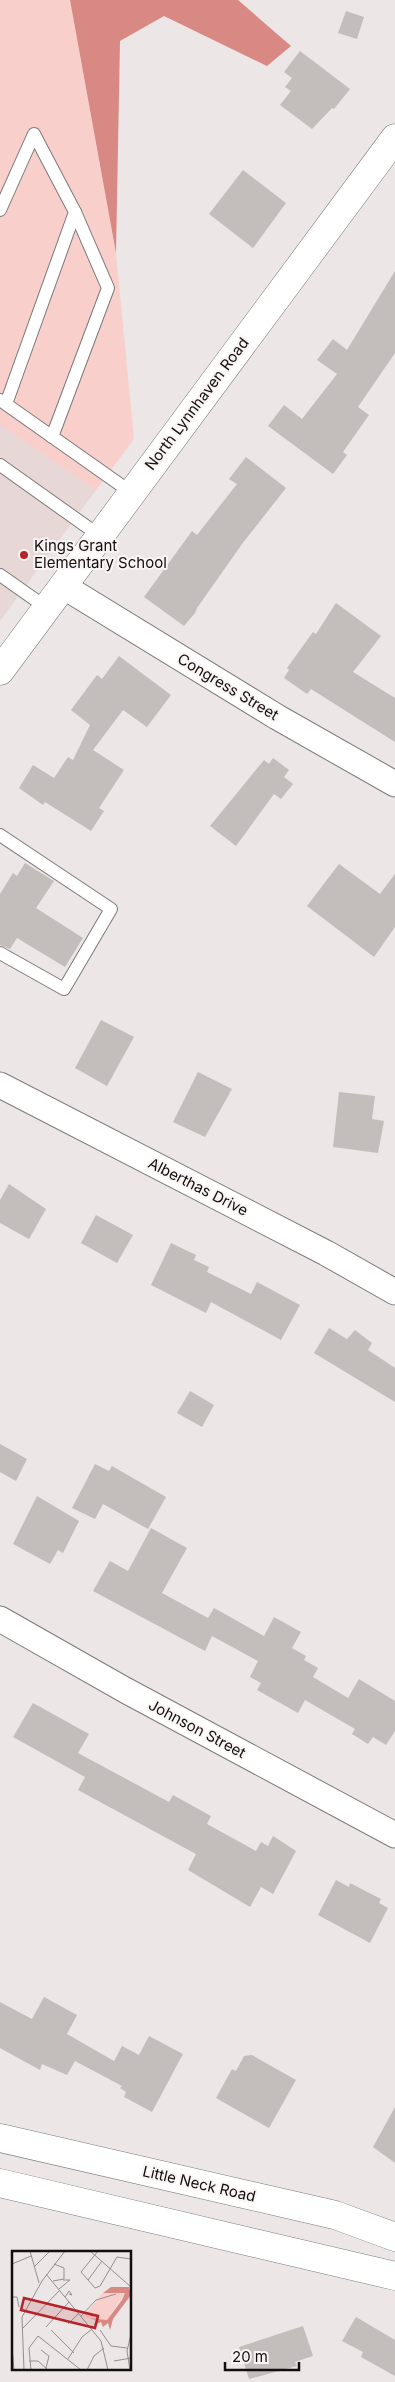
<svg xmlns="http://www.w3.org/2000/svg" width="395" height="2382" font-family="Inter,sans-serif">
  <rect width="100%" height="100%" fill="#ece6e6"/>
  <path fill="#e7d8d7" d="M0,425L96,490L0,621Z"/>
  <path fill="#f9cfcb" d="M0,0H70L116,253L134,439L96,490L0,425Z"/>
  <path fill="#d88983" d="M70,0H238L291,46L267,66L164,16L120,41L116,253Z"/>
  <g fill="#c3bdbc">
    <path d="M346,11L364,17L357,39L338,33Z"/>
    <path d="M300,51L350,89L334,109L332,108L312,129L280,105L291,91L285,87L292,78L284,72Z"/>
    <path d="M243,170L286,203L253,248L209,214Z"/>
    <path d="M395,271V353L358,407L369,415L343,452L347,455L333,474L268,426L284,405L302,419L337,374L317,360L333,339L347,350Z"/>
    <path d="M246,457L286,488L242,544L197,608L195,613L184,626L144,597L192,531L197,535L237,484L229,479Z"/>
    <path d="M336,603L381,636L353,672L395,698V742L311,689L307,694L284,678L289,670L287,668L313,632L316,634Z"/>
    <path d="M119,656L171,695L147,727L123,710L93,750L124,770L99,808L104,811L91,831L45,802L43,805L19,788L33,765L54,778L68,757L73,760L90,725L71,710L97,675L102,679Z"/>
    <path d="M273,758L289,770L284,777L293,784L281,799L274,794L236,846L210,826L264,760L269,764Z"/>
    <path d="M25,863L54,881L36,908L83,938L65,967L17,938L10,949L0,945V894L13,873L17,876Z"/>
    <path d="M339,864L380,894L395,874V927L374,957L307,906Z"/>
    <path d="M101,1020L134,1037L107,1086L75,1068Z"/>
    <path d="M198,1072L232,1089L205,1137L173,1122Z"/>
    <path d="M339,1092L375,1096L372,1119L384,1121L378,1153L333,1147Z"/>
    <path d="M9,1184L46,1209L29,1239L0,1223V1200Z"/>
    <path d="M96,1215L133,1235L117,1263L81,1243Z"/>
    <path d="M171,1243L196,1255L194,1260L209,1267L207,1272L251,1294L257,1282L300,1305L281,1340L211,1302L206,1313L151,1285Z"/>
    <path d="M329,1328L347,1339L355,1330L372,1343L368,1350L395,1368V1402L314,1353Z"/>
    <path d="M190,1391L214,1405L202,1427L177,1413Z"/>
    <path d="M0,1444L27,1459L16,1481L0,1472Z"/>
    <path d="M95,1464L109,1471L112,1466L166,1497L148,1529L103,1504L95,1519L72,1508Z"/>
    <path d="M37,1496L79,1521L63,1553L58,1550L50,1564L13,1544Z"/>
    <path d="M151,1528L187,1548L162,1593L208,1618L214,1608L264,1636L274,1617L301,1632L292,1648L306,1656L304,1660L318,1668L313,1677L348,1698L359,1679L395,1701V1731L386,1745L373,1737L368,1744L352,1734L355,1729L305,1700L298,1713L257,1690L261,1683L250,1677L258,1661L212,1636L205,1651L93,1591L110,1561L128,1571Z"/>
    <path d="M33,1703L89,1734L78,1753L169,1802L173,1795L211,1816L207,1824L256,1851L261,1842L268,1846L273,1836L296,1851L273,1894L261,1887L250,1907L188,1870L196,1854L78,1790L85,1777L13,1737Z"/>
    <path d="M336,1880L349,1887L350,1883L381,1899L379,1903L388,1908L370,1943L318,1915Z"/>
    <path d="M44,1997L77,2015L67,2034L114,2061L122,2046L139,2055L149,2036L183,2054L152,2112L124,2097L126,2092L120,2088L122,2086L75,2061L67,2075L42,2064L40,2070L0,2048V2002L32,2019Z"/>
    <path d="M252,2055L296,2080L269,2128L216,2098L232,2069L236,2071L244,2056Z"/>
    <path d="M395,2107V2163L373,2147Z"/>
    <path d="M356,2317L395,2340V2376L361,2357L363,2352L342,2341Z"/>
    <path d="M303,2326L313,2356L295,2362L297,2366L249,2379L239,2347Z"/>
  </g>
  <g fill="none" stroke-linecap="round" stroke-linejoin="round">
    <defs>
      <g id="lane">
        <path d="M0,210L34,134L75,212L6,404"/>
        <path d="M0,400L132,493"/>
        <path d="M52,437L108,288L75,212"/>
        <path d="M0,465L100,536"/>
        <path d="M0,575L47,608"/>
        <path d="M0,835L111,909L64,989L0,953"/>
      </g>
      <g id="street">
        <path d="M63,586L277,717L395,784"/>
        <path d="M0,1085L326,1253L395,1292"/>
        <path d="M0,1619L125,1690L395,1835"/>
      </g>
      <g id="secondary">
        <path d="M0,671L395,138"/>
        <path d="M0,2138L335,2215L395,2237"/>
        <path d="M0,2183L395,2276"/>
      </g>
    </defs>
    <use href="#lane" stroke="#7e7978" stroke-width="14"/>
    <use href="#street" stroke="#7e7978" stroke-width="27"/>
    <use href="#secondary" stroke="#7e7978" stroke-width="29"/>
    <use href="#lane" stroke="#fff" stroke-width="12"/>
    <use href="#street" stroke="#fff" stroke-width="25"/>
    <use href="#secondary" stroke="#fff" stroke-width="28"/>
  </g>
  <circle fill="#b5242b" stroke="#faf4f3" stroke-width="2" cx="24" cy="555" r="5"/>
  <g text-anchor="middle" stroke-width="4" stroke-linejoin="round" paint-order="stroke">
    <g font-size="15" fill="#110f0f" stroke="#faf4f3">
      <text transform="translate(197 404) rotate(-53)" y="5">North Lynnhaven Road</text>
      <text transform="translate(228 687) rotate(31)" y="5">Congress Street</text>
      <text transform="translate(198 1187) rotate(27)" y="5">Alberthas Drive</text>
      <text transform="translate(197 1729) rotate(28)" y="5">Johnson Street</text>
      <text transform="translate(199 2184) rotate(13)" y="5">Little Neck Road</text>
    </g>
    <g font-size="15" fill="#110f0f" stroke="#faf4f3" text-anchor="start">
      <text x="34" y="551">Kings Grant<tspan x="34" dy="17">Elementary School</tspan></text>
    </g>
  </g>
  <g transform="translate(12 2251)">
    <rect width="119" height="119" fill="#ece6e6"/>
    <path d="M91,42H113L95,69L71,66Z" fill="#f9cfcb"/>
    <path d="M99,36H117L119,44L101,68L98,79L96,72L91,76L89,71L82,74L84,69L77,67L95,69L110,49L113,42H91Z" fill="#d88983"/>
    <path fill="none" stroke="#949090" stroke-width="1" d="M18,0L27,32M78,0L119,36M86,0L69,21L83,37L88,35L105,6L119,8M0,13L19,5M22,16L38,0M34,23L89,90L96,119M76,29L90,10M41,30L52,28V17L42,13M47,38L58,29H51M0,46H5L7,56M53,46L57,40L60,44L57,43M73,62L81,65L75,61M69,65L84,49L104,43M56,73L67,62M34,76L57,51M11,77L48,39M39,79L62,102M88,79L99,95L115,97M26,85L69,119M0,96L2,119M29,99L37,105L34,117M56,108L70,86L80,78M17,110H26L36,119M102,110L119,107M12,119L10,66L30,30L53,0M19,119L17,97L26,85M75,119L82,105L92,97M118,119L115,100L119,83"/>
    <path fill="#b5242b" fill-opacity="0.15" stroke="#b5242b" stroke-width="2.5" d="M12,47L86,65L83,77L9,59Z"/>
    <rect width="119" height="119" fill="none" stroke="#110f0f" stroke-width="2.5"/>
  </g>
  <path d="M225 2362v8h74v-8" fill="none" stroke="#110f0f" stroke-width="2.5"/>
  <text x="232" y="2362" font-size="15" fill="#110f0f" stroke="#faf4f3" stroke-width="4" paint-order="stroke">20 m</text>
</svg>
